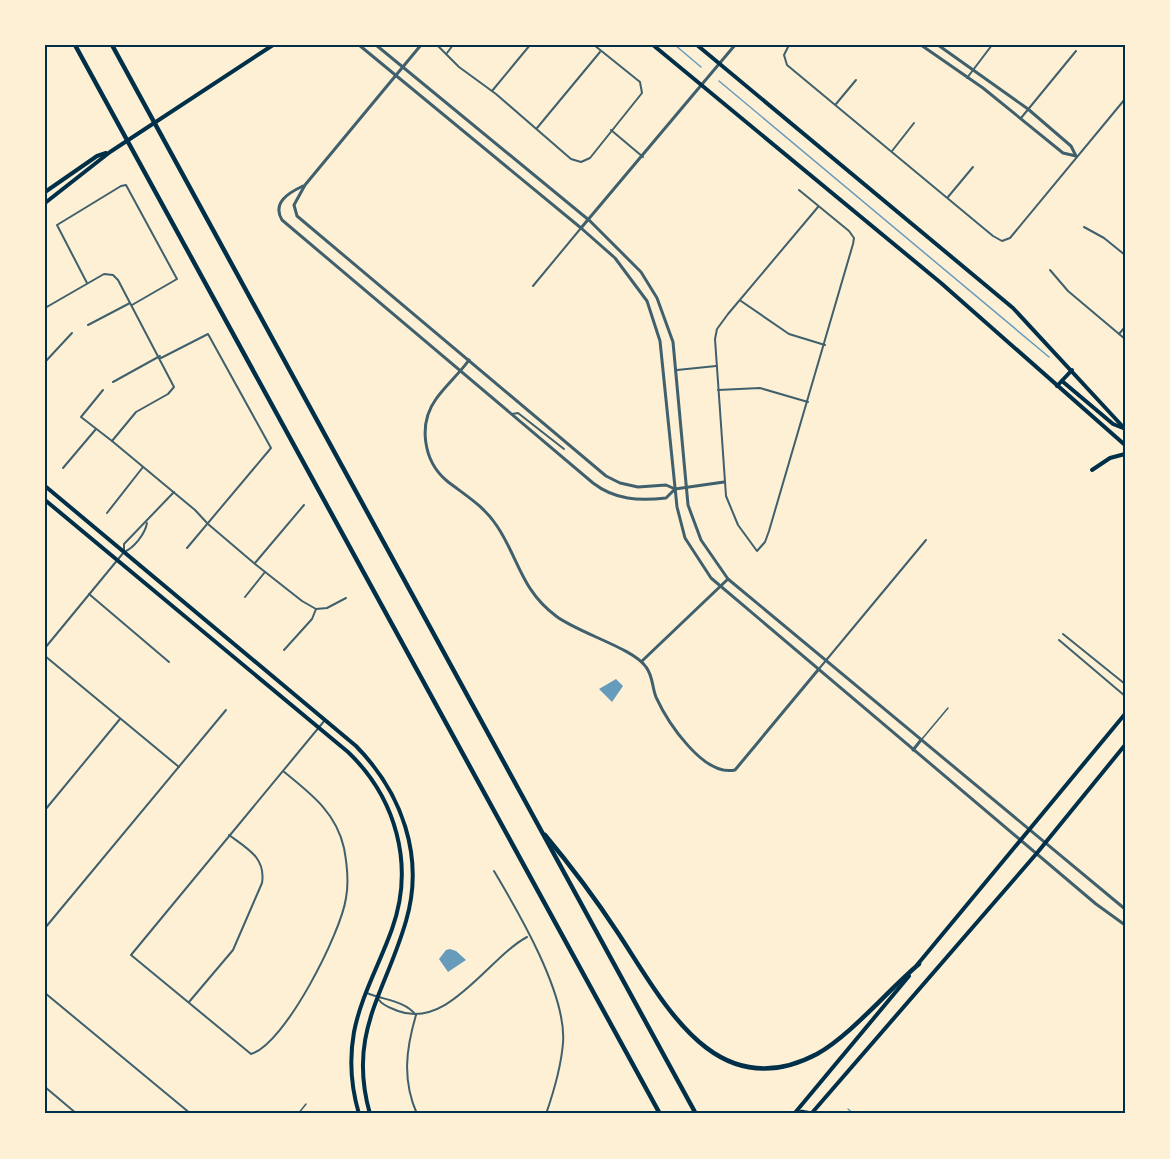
<svg xmlns="http://www.w3.org/2000/svg" width="1170" height="1159" font-family="Georgia,serif">
  <rect width="100%" height="100%" fill="#fdf0d5"/>
  <g fill="#669bbc">
    <path d="M616,679L623,686L612,702L599,689Z"/>
    <path d="M450,949L456,951L466,960L448,972L439,959L446,950Z"/>
  </g>
  <g fill="none" stroke-linecap="round" stroke-linejoin="round">
    <g stroke="#669bbc" stroke-width="1.5">
      <path d="M675,45L701,67"/>
      <path d="M719,81L1049,357"/>
      <path d="M848,1109L854,1114"/>
    </g>
    <g stroke="#3f606c" stroke-width="1.5">
      <path d="M922,739L948,708"/>
      <path d="M298,1114L306,1104"/>
    </g>
    <g stroke="#3f606c" stroke-width="2">
      <path d="M437,45L459,67L496,94L571,159L581,162L590,158L642,93L640,82L594,45"/>
      <path d="M789,45L784,55L787,65L993,236L1002,241L1010,238L1125,99"/>
      <path d="M447,53L453,45"/>
      <path d="M967,78L992,45"/>
      <path d="M492,91L530,45"/>
      <path d="M836,104L856,80"/>
      <path d="M1021,118L1076,51"/>
      <path d="M537,128L600,52"/>
      <path d="M611,130L643,157"/>
      <path d="M892,151L914,123"/>
      <path d="M799,190L849,231L854,238L853,244L769,531L765,542L757,551L738,525L726,496L715,339L717,329L728,314L818,207"/>
      <path d="M948,197L973,167"/>
      <path d="M1084,227L1104,238L1125,255"/>
      <path d="M1050,270L1068,291L1125,339"/>
      <path d="M87,283L57,225L121,186L126,185L177,279L132,305"/>
      <path d="M533,286L581,228"/>
      <path d="M741,301L789,334L825,345"/>
      <path d="M45,308L104,274L113,275L118,280L174,387L168,394L136,412L112,441L195,510L208,524L255,564L302,601L316,609"/>
      <path d="M88,325L130,303"/>
      <path d="M1119,334L1125,327"/>
      <path d="M161,358L208,334L271,448L187,548"/>
      <path d="M45,362L72,333"/>
      <path d="M677,370L716,366"/>
      <path d="M113,382L160,356"/>
      <path d="M103,390L81,417L112,441"/>
      <path d="M718,390L760,388L808,402"/>
      <path d="M512,414L518,413L564,449"/>
      <path d="M63,468L96,429"/>
      <path d="M107,513L143,467"/>
      <path d="M124,552V544L174,492"/>
      <path d="M255,563L304,505"/>
      <path d="M89,594L169,662"/>
      <path d="M245,597L265,572"/>
      <path d="M316,609L327,608L346,598"/>
      <path d="M1063,634L1125,684"/>
      <path d="M1059,640L1125,696"/>
      <path d="M45,648L124,552C134,548 145,534 147,523"/>
      <path d="M284,650L312,619L316,609"/>
      <path d="M45,656L179,767"/>
      <path d="M818,670L926,540"/>
      <path d="M283,771C310,793 336,812 344,848C347,864 349,882 346,898C341,933 285,1044 251,1054L131,955L325,720"/>
      <path d="M45,810L120,719"/>
      <path d="M494,871C519,913 567,995 563,1043C561,1068 554,1091 546,1114"/>
      <path d="M45,928L226,710"/>
      <path d="M45,993L191,1114"/>
      <path d="M367,993C383,1000 404,1000 416,1015"/>
      <path d="M379,1000C383,1006 391,1008 398,1011C448,1030 488,958 527,937"/>
      <path d="M189,1002L233,950L262,883C266,858 248,849 229,835"/>
      <path d="M416,1015C406,1049 402,1080 417,1114"/>
      <path d="M45,1087L77,1114"/>
    </g>
    <g stroke="#3f606c" stroke-width="3">
      <path d="M359,45L581,228L615,258L647,301L660,341L677,507L685,538L711,578L1096,904L1125,925"/>
      <path d="M376,45L590,221L641,272L657,298L673,342L688,505L701,540L728,579L1125,909"/>
      <path d="M421,45L305,185L294,205L297,216L606,476L620,483L638,487L666,485L675,489L724,482"/>
      <path d="M921,45L983,88L1063,153L1076,156"/>
      <path d="M938,45L1028,109L1071,146L1076,156"/>
      <path d="M303,186C288,193 272,203 282,220L593,483C615,500 639,501 666,498L675,489"/>
      <path d="M581,228L735,45"/>
      <path d="M469,360C459,374 446,385 436,399C418,424 423,461 447,481C465,495 484,506 497,526C519,559 521,590 556,616C578,633 633,648 646,667C653,676 652,687 656,697C667,721 703,777 735,770L818,670"/>
      <path d="M642,661L728,579"/>
      <path d="M913,750L921,740"/>
    </g>
    <g stroke="#003049" stroke-width="4">
      <path d="M653,45L941,283L1125,445"/>
      <path d="M697,45L1013,308L1125,429"/>
      <path d="M45,192L97,156L106,153"/>
      <path d="M45,203L110,152L273,45"/>
      <path d="M1062,381L1113,424L1123,428"/>
      <path d="M1057,386L1072,370"/>
      <path d="M1092,470L1110,458L1125,454"/>
      <path d="M45,486L356,746C402,793 425,857 406,921C385,994 347,1033 370,1114"/>
      <path d="M45,500L348,752C396,798 415,865 392,929C380,963 361,996 354,1032C349,1060 351,1087 359,1114"/>
    </g>
    <g stroke="#003049" stroke-width="4">
      <path d="M917,965L1125,714"/>
      <path d="M794,1114L909,976"/>
      <path d="M811,1114L1037,853L1125,745"/>
    </g>
    <g stroke="#003049" stroke-width="4.5">
      <path d="M75,45L660,1114"/>
      <path d="M112,45L696,1114"/>
      <path d="M545,835C571,866 595,898 618,933C663,1001 715,1108 817,1054C851,1035 888,990 919,964"/>
      <path d="M796,1114L802,1112L813,1114"/>
    </g>
  </g>
  <rect width="1170" height="1159" fill="none" stroke="#fdf0d5" stroke-width="93"/>
  <rect x="46" y="46" width="1078" height="1066" fill="none" stroke="#003049" stroke-width="2"/>
</svg>
